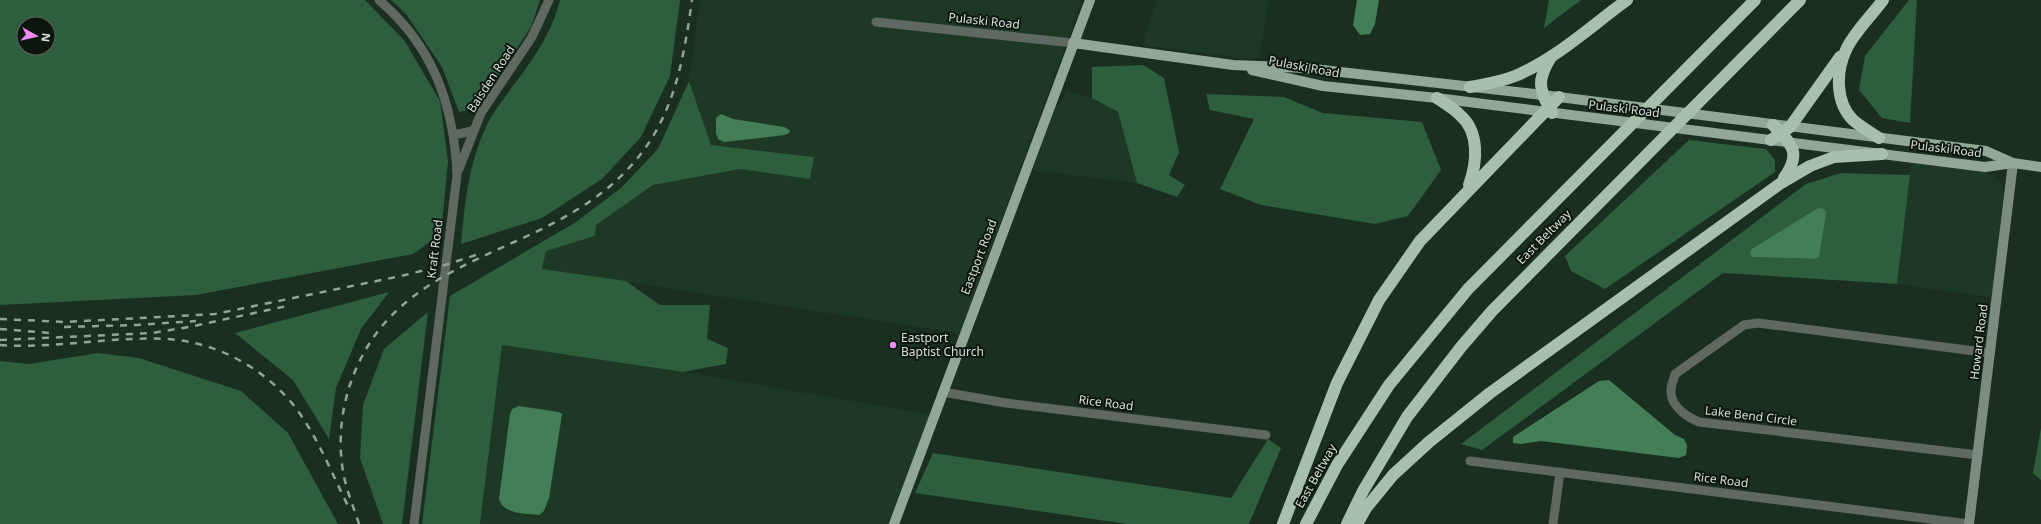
<svg xmlns="http://www.w3.org/2000/svg" width="2041" height="524" font-family="'Noto Sans',sans-serif">
  <rect width="100%" height="100%" fill="#1a2f20"/>
  <g fill="#1d3926">
    <path d="M700,0H1082L960,333L542,269L546,251L595,236L596,225L652,185L740,169L810,179L813,157L711,145L689,81Z"/>
    <path d="M1157,0H1269L1259,58H1242L1143,45Z"/>
    <path d="M1066,90L1092,98L1118,112L1137,183L1031,170L1052,115L1063,99Z"/>
    <path d="M1911,163L1985,172L1995,177L2000,182L2003,192L1994,298L1897,284Z"/>
    <path d="M502,345L683,372L930,414L888,524H480Z"/>
  </g>
  <g fill="#2d5e3d" fill-rule="evenodd">
    <path d="M0,0H365L404,40L440,101L448,161L441,234L413,254L196,295L0,305ZM24,24H48V48H24Z"/>
    <path d="M391,0H540L531,27L477,108L459,112L442,67L406,14Z"/>
    <path d="M560,0H680L670,76L641,137L602,179L542,218L461,244C465,201 469,157 491,117C496,108 504,99 510,90C531,62 552,34 560,0Z"/>
    <path d="M1549,0H1581L1544,28Z"/>
    <path d="M1909,0H1917L1910,123L1882,118L1859,90L1865,56Z"/>
    <path d="M1143,65L1164,78L1179,152L1169,175L1185,185L1177,197L1137,183L1118,112L1092,98V67Z"/>
    <path d="M689,81L711,145L814,157L810,179L740,169L653,185L596,225L595,236L546,251L542,269L626,281L660,305H710L707,339L728,348L726,364L683,372L502,345L480,524H422L450,296L576,222L621,188L658,149Z"/>
    <path d="M1206,94L1284,97L1323,113L1422,122L1441,170L1408,216L1375,224L1261,205L1220,189L1254,119L1210,110Z"/>
    <path d="M1689,140L1766,149L1775,160V172L1605,289L1571,271L1565,256Z"/>
    <path d="M1841,173L1910,175L1897,284L1723,273L1482,450L1461,444L1806,184ZM1750,253L1819,257L1816,259L1751,257Z"/>
    <path d="M389,292L361,329L336,388L329,439L293,380L235,333Z"/>
    <path d="M428,312L402,524H383L360,458L363,405L384,349Z"/>
    <path d="M98,353L139,358L241,391L288,433L338,524H0V361L29,364Z"/>
    <path d="M2041,428V480L2033,473Z"/>
    <path d="M1268,439L1281,448L1249,524H1127L915,493L933,453L1231,498Z"/>
  </g>
  <g fill="#447e56">
    <path d="M1357,0H1379L1375,24L1370,34L1360,35L1353,25Z"/>
    <path d="M721,114L733,119L784,127L790,130L789,133L785,135L724,142L718,139L716,133V118Z"/>
    <path d="M1818,208L1824,209L1826,213L1819,257L1816,259L1751,257L1750,253L1752,249Z"/>
    <path d="M1609,380L1675,435L1684,439L1687,445L1686,455L1679,458L1541,441L1521,444L1513,443V437L1599,381Z"/>
    <path d="M519,406L559,412L562,414L549,498L544,511L539,515C526,513 504,515 499,499L510,414L512,409Z"/>
  </g>
  <g fill="none" stroke-linecap="round" stroke-linejoin="round">
    <g stroke="#5f6961" stroke-width="9">
      <path d="M379,0C433,46 454,105 457,175L414,524"/>
      <path d="M876,22L1073,43"/>
      <path d="M454,135L472,131"/>
      <path d="M459,169L481,113L532,37L549,0"/>
      <path d="M943,392L1006,403L1266,435"/>
      <path d="M1978,455L1699,422C1687,417 1672,407 1671,393C1670,387 1674,379 1675,374L1744,325L1758,323L1990,353"/>
      <path d="M1470,461L1969,524"/>
      <path d="M1553,524L1560,472"/>
    </g>
    <path stroke="#7c8c80" stroke-width="10" d="M1969,524L2013,163"/>
    <g stroke="#93a797" stroke-width="10">
      <path d="M1073,43L1233,65L1305,68L1543,95L1986,151L2013,163"/>
      <path d="M1252,70L1323,86L1437,98L1985,167L2013,163L2041,167"/>
      <path d="M894,524L1090,0"/>
    </g>
    <g stroke="#a7c0ad" stroke-width="12">
      <path d="M1551,57C1536,81 1539,89 1552,113"/>
      <path d="M1470,87C1485,84 1500,82 1515,76C1556,59 1591,26 1627,0"/>
      <path d="M1437,98C1444,103 1453,108 1460,115C1480,132 1477,163 1469,185"/>
      <path d="M1773,125C1792,144 1802,153 1784,178"/>
      <path d="M1879,138C1870,132 1861,127 1853,120C1835,102 1836,71 1846,50C1852,35 1873,14 1883,0"/>
      <path d="M1771,140L1790,127L1840,57"/>
      <path d="M1283,524L1337,383L1379,300L1420,241L1559,97"/>
      <path d="M1306,524L1337,465L1389,385L1468,289L1755,0"/>
      <path d="M1347,524L1363,491L1407,417L1461,347L1492,311L1800,0"/>
      <path d="M1357,524L1366,508L1393,475L1429,442L1490,393L1781,183L1810,166L1834,157L1882,154"/>
    </g>
    <g stroke="#94a398" stroke-width="2.5" stroke-dasharray="7 7" stroke-linecap="butt">
      <path d="M0,319L65,322L215,314L401,276L445,265L479,254"/>
      <path d="M64,327L137,325L196,321"/>
      <path d="M0,329L50,333"/>
      <path d="M0,340L152,333L189,327L287,306"/>
      <path d="M0,345C56,349 111,336 167,339C218,342 268,370 298,411C319,440 333,476 349,508"/>
      <path d="M359,524C353,505 344,485 342,464C338,432 343,399 356,369C406,252 545,256 626,171C673,123 683,64 692,0"/>
    </g>
  </g>
  <circle fill="#f18af4" stroke="#0c150e" stroke-width="1.5" cx="893" cy="345" r="4"/>
  <g text-anchor="middle" stroke-width="4" stroke-linejoin="round" paint-order="stroke">
    <g font-size="12" fill="#d4e0d7" stroke="#0c150e">
      <text transform="translate(984 21) rotate(6)" y="4">Pulaski Road</text>
      <text transform="translate(1304 67) rotate(11)" y="4">Pulaski Road</text>
      <text transform="translate(491 79) rotate(-57)" y="4">Baisden Road</text>
      <text transform="translate(1624 109) rotate(7)" y="4">Pulaski Road</text>
      <text transform="translate(1946 149) rotate(7)" y="4">Pulaski Road</text>
      <text transform="translate(1544 237) rotate(-45)" y="4">East Beltway</text>
      <text transform="translate(435 249) rotate(-83)" y="4">Kraft Road</text>
      <text transform="translate(979 257) rotate(-69)" y="4">Eastport Road</text>
      <text transform="translate(1979 342) rotate(-83)" y="4">Howard Road</text>
      <text transform="translate(1106 403) rotate(7)" y="4">Rice Road</text>
      <text transform="translate(1751 416) rotate(7)" y="4">Lake Bend Circle</text>
      <text transform="translate(1316 476) rotate(-61)" y="4">East Beltway</text>
      <text transform="translate(1721 480) rotate(7)" y="4">Rice Road</text>
    </g>
    <g font-size="12" fill="#d4e0d7" stroke="#0c150e" text-anchor="start">
      <text x="901" y="342">Eastport<tspan x="901" dy="14">Baptist Church</tspan></text>
    </g>
  </g>
  <g transform="translate(36 36) rotate(98)"><circle r="19" fill="#0c150e" stroke="#5c665e"/>
  <path d="M0-3L7 15L0 10L-7 15Z" fill="#f18af4"/>
  <text y="-6" font-size="11" font-weight="bold" text-anchor="middle" fill="#d4e0d7">N</text>
  </g>
</svg>
